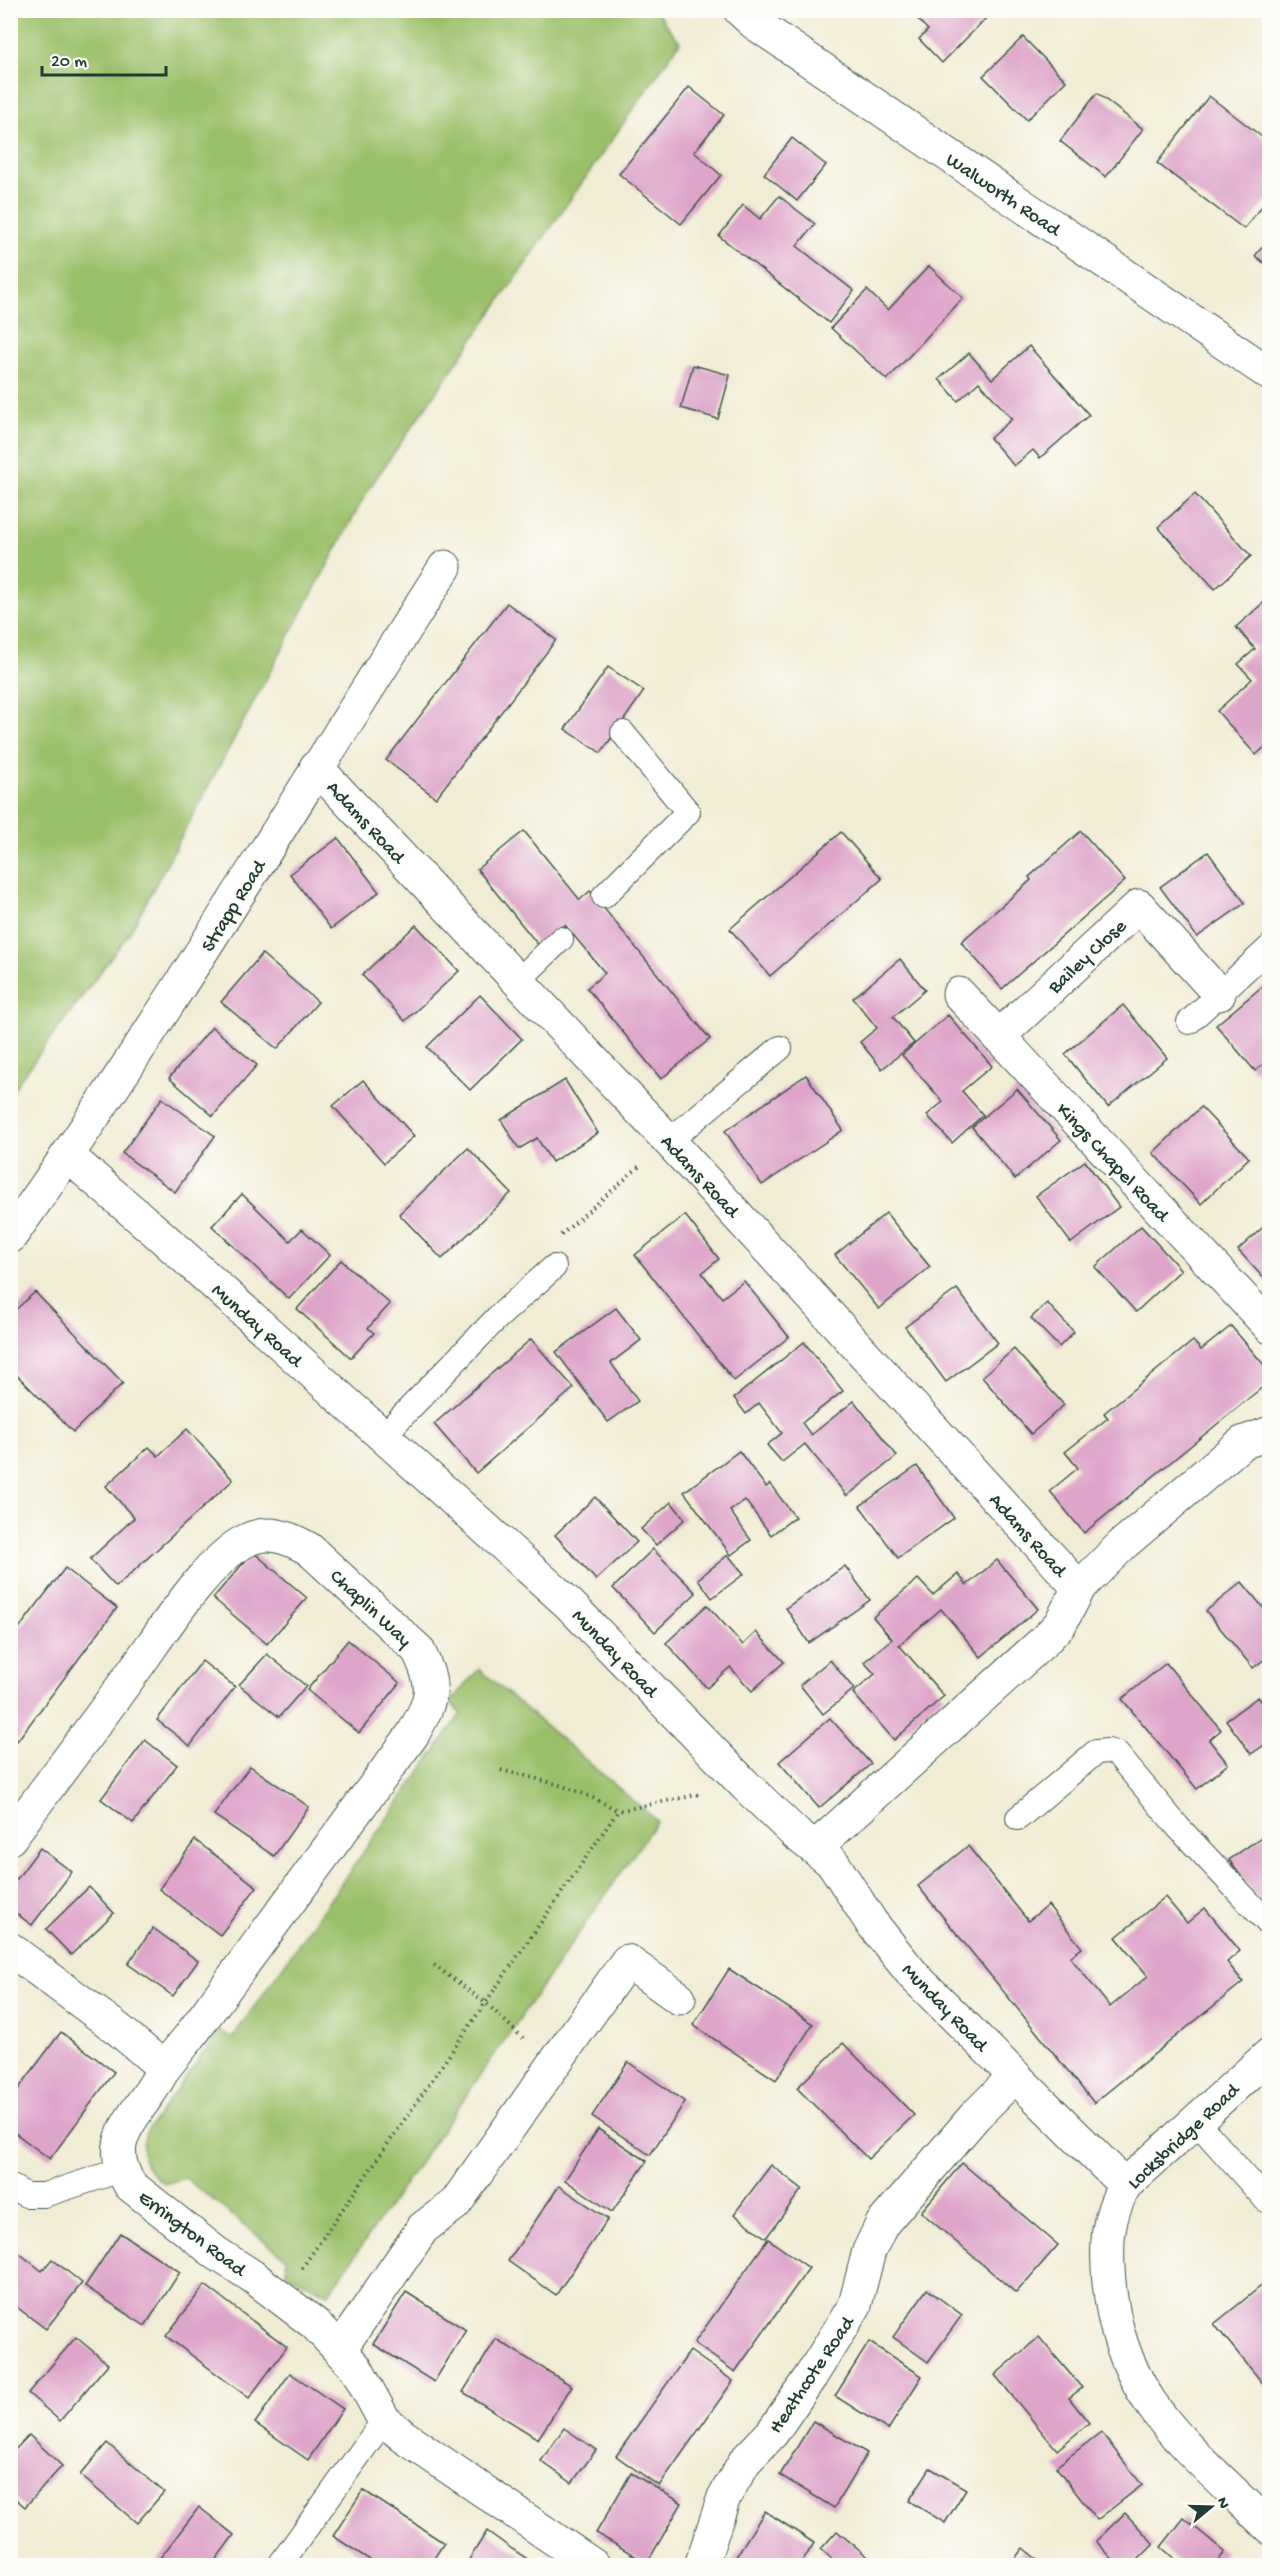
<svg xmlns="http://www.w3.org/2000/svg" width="1280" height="2576" font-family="'Gochi Hand',sans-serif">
  <rect width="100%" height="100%" fill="#fdfcf7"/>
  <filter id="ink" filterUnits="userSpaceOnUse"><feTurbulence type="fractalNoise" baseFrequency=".0167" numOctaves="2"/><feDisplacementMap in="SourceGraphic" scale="12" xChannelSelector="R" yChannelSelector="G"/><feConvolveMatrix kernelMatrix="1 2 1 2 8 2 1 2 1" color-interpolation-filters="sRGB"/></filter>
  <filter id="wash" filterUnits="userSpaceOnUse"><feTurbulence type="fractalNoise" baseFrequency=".008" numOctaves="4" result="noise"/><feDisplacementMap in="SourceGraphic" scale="24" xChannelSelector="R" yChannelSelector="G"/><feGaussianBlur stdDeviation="1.35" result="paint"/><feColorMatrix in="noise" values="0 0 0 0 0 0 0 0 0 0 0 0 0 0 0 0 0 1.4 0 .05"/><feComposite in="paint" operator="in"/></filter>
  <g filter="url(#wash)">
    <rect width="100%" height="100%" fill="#f1ecd4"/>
    <g fill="#9bc06b" stroke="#5d7e50" stroke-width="1.5">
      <path d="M11,10H655L680,42L368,490L130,932L11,1092Z"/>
      <path d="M479,1669L657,1821L328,2294L287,2273L286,2258L185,2178L164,2184C143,2167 138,2159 146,2132L220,2030L232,2038L461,1714L450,1702Z"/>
    </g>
    <g id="blocks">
      <g fill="#dea5ca">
        <path d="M909,10H994L942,63L919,39L928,30Z"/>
        <path d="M1023,37L1066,81L1027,120L983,76Z"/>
        <path d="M689,87L724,115L694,152L721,175L681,224L619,174Z"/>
        <path d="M1097,93L1143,129L1106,177L1060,141Z"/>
        <path d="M1209,96L1270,143V196L1244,229L1157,163Z"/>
        <path d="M792,138L826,165L797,201L764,174Z"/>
        <path d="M779,196L815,224L797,246L854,291L829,323L719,236L743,205L760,219Z"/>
        <path d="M1270,237V267L1255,256Z"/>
        <path d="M929,266L963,298L887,380L831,328L867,290L888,310Z"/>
        <path d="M1029,346L1089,415L1040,458L1033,450L1014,466L990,438L1012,419L979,382L958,401L939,379L969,353L992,379Z"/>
        <path d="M693,365L730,375L718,419L681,408Z"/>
        <path d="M1195,494L1251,556L1215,589L1158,527Z"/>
        <path d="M1270,597V686L1266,689L1270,694V742L1256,755L1217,711L1252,679L1238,664L1255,649L1236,627Z"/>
        <path d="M507,603L556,640L436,798L386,760Z"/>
        <path d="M608,667L644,691L601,753L565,729Z"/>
        <path d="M524,831L580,900L590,891L710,1039L661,1079L587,988L605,973L565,925L539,946L477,869Z"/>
        <path d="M1081,831L1125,881L1002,989L961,942L1031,880L1029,877Z"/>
        <path d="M841,832L882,879L770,976L730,929Z"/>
        <path d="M338,838L379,892L331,929L290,874Z"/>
        <path d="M1208,852L1245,903L1197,937L1160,887Z"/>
        <path d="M416,925L459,971L405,1021L362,975Z"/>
        <path d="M262,954L318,1002L277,1049L221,1002Z"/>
        <path d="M900,959L925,990L893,1017L914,1043L882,1069L860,1042L877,1028L853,998Z"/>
        <path d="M1270,980V1058L1255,1071L1216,1025Z"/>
        <path d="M480,995L522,1039L470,1090L427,1047Z"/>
        <path d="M1123,1005L1167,1058L1108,1107L1065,1054Z"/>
        <path d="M948,1015L992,1066L962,1091L983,1115L952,1143L927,1115L943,1102L902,1055Z"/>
        <path d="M212,1027L257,1065L213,1116L169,1078Z"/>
        <path d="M806,1075L843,1130L762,1185L725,1131Z"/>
        <path d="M363,1080L414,1136L384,1163L333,1106Z"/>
        <path d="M565,1080L598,1133L552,1162L537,1138L519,1149L501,1120Z"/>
        <path d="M1017,1089L1061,1140L1015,1179L972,1127Z"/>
        <path d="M162,1098L215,1136L175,1192L122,1153Z"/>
        <path d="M1201,1107L1249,1158L1201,1204L1153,1153Z"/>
        <path d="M468,1148L511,1193L442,1259L399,1214Z"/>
        <path d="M1085,1161L1119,1207L1071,1243L1036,1196Z"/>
        <path d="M242,1194L290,1241L302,1229L330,1255L289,1299L212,1226Z"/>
        <path d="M886,1213L930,1267L879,1309L835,1255Z"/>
        <path d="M685,1215L719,1259L702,1273L722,1298L744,1281L789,1337L734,1381L635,1255Z"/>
        <path d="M1270,1221V1285L1238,1250Z"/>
        <path d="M1141,1226L1181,1270L1136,1312L1095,1267Z"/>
        <path d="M341,1260L390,1304L368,1328L374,1333L351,1358L297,1309Z"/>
        <path d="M957,1289L998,1343L946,1382L905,1327Z"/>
        <path d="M35,1292L123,1383L73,1432L10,1368V1315Z"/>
        <path d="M1047,1303L1074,1332L1059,1347L1031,1318Z"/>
        <path d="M616,1308L641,1340L611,1363L638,1401L608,1422L556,1352Z"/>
        <path d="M1231,1326L1270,1372V1381L1084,1533L1050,1491L1078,1468L1065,1452L1108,1418L1104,1413L1193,1341L1201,1350Z"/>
        <path d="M531,1339L574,1388L476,1473L434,1424Z"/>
        <path d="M804,1342L843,1391L802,1423L811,1435L854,1401L897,1456L847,1496L805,1444L782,1462L767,1445L782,1433L759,1403L746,1414L734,1398Z"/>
        <path d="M1014,1349L1064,1405L1031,1434L982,1377Z"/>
        <path d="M187,1429L233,1480L116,1587L90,1559L134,1518L106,1486L149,1447L158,1456Z"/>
        <path d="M739,1451L766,1487L770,1484L795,1517L771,1535L745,1500L730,1511L751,1540L731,1555L684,1492Z"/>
        <path d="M917,1466L954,1518L898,1558L860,1506Z"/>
        <path d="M595,1497L637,1542L596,1580L555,1535Z"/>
        <path d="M671,1502L685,1519L656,1545L641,1529Z"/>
        <path d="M653,1549L696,1593L655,1632L613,1588Z"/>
        <path d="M253,1552L307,1598L267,1644L213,1598Z"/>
        <path d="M728,1555L744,1574L712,1598L698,1579Z"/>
        <path d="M997,1560L1038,1609L981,1657L941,1609L899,1645L944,1696L894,1740L853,1693L875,1674L864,1662L892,1639L873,1617L918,1579L933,1595L958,1574L967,1585Z"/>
        <path d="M845,1566L870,1600L809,1643L786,1608Z"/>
        <path d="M65,1568L117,1608L17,1741L10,1736V1640Z"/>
        <path d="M1242,1582L1270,1616V1655L1253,1668L1206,1611Z"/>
        <path d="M707,1605L743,1645L756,1632L784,1662L752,1691L730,1667L707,1688L666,1643Z"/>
        <path d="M348,1640L400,1683L359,1733L307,1690Z"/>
        <path d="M267,1654L306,1686L279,1717L239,1685Z"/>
        <path d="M830,1660L854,1689L823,1714L800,1685Z"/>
        <path d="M202,1661L235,1687L190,1746L157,1720Z"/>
        <path d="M1166,1663L1221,1730L1209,1740L1228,1764L1197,1789L1122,1699Z"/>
        <path d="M1258,1697L1270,1712V1741L1251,1754L1226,1720Z"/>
        <path d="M830,1718L871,1764L819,1808L779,1762Z"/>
        <path d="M145,1740L177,1765L133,1823L101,1799Z"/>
        <path d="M250,1766L309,1807L274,1856L214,1815Z"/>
        <path d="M1270,1831V1909L1266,1911L1229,1860Z"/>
        <path d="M195,1840L257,1887L220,1935L159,1889Z"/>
        <path d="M968,1846L1028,1921L1048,1905L1082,1948L1070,1957L1110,2007L1148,1976L1116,1937L1165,1897L1187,1923L1205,1908L1240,1951L1227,1962L1243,1982L1094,2103L918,1886Z"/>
        <path d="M40,1848L72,1872L32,1925L10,1909V1888Z"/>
        <path d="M89,1887L114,1913L71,1955L46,1929Z"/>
        <path d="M153,1928L198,1961L173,1996L128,1964Z"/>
        <path d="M729,1969L813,2024L776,2080L693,2025Z"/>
        <path d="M61,2032L114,2072L50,2159L10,2129V2100Z"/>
        <path d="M843,2043L914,2115L868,2159L797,2088Z"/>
        <path d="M628,2062L685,2102L650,2155L592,2116Z"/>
        <path d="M598,2129L647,2161L612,2212L565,2180Z"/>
        <path d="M962,2163L1058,2245L1016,2293L921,2212Z"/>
        <path d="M771,2165L802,2189L766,2238L734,2214Z"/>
        <path d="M559,2186L608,2219L556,2295L508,2261Z"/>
        <path d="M120,2233L180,2272L145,2326L85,2286Z"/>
        <path d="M768,2239L809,2268L735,2372L694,2343Z"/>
        <path d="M10,2246L42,2271L52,2259L82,2283L46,2329L10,2302Z"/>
        <path d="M1270,2279V2392L1214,2324Z"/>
        <path d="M205,2285L287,2347L249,2398L166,2336Z"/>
        <path d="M927,2289L962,2315L928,2362L893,2337Z"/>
        <path d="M406,2292L466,2330L434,2382L373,2344Z"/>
        <path d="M76,2337L108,2364L60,2421L28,2393Z"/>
        <path d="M1039,2337L1082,2388L1069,2398L1089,2423L1057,2450L995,2375Z"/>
        <path d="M496,2339L572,2386L538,2439L463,2392Z"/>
        <path d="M869,2342L922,2376L888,2430L835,2396Z"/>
        <path d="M690,2351L733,2381L659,2486L616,2456Z"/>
        <path d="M290,2373L343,2409L308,2460L255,2423Z"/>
        <path d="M813,2421L867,2453L834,2508L780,2475Z"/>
        <path d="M564,2428L596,2450L572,2483L541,2461Z"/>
        <path d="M1101,2432L1142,2485L1097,2520L1056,2467Z"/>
        <path d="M29,2435L62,2466L25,2507L10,2494V2455Z"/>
        <path d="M107,2443L164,2492L137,2523L80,2475Z"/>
        <path d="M930,2468L966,2489L945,2523L909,2501Z"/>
        <path d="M631,2473L682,2503L647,2563L596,2533Z"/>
        <path d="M363,2490L444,2543L429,2566H379L333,2536Z"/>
        <path d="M199,2507L234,2535L211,2566H154Z"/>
        <path d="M765,2511L814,2543L800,2566H730Z"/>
        <path d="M1125,2513L1154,2544L1132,2566H1119L1096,2541Z"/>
        <path d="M1184,2518L1225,2552L1214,2566H1183L1161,2547Z"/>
        <path d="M487,2531L512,2549L538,2566H465Z"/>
        <path d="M837,2531L867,2556L859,2566H840L821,2549Z"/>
        <path d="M1023,2548L1045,2566H1009Z"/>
      </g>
    </g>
  </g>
  <g filter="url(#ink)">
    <use href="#blocks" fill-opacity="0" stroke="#3e574c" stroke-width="1.5"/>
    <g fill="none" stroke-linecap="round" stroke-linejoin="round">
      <defs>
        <g id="service">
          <path d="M604,896L688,812L623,733"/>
          <path d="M518,981L561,939"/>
          <path d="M1189,1022L1270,947"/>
          <path d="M669,1141L780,1048"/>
          <path d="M382,1437L497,1318L554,1267"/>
          <path d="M1018,1818L1096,1752L1108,1751L1117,1754L1178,1827L1270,1925"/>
          <path d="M1196,2121L1266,2200"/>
          <path d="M10,2186L26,2195H44L121,2170"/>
          <path d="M279,2566L384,2420"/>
        </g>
        <g id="minor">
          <path d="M316,767L669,1141L1079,1588"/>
          <path d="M959,994L1270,1327"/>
          <path d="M998,1037L1139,906L1219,994"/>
          <path d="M68,1156L160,1235L568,1603L746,1786L796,1834L833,1863L871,1922L914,1976L1125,2185"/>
          <path d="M10,1237C165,1020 301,791 445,567"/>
          <path d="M10,1838C53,1780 96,1723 138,1665C163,1630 208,1560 245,1541C268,1529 288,1537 309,1549L418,1650C437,1689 433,1697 413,1734L190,2036L164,2068"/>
          <path d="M815,1848L1044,1641L1060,1624L1079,1588L1122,1545L1242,1443L1270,1433"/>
          <path d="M10,1949L118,2029L164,2068C159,2077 154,2087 147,2096C125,2128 107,2147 130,2185L216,2253L252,2276L315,2324L356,2368L384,2420L403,2436L594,2566"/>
          <path d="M1270,2054L1125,2185C1106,2218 1106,2245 1109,2282C1120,2404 1190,2447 1270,2528"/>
          <path d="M340,2349L423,2228L455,2204L627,1961L679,1998"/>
          <path d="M701,2566L724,2497L745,2461L772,2433L811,2376L855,2305L869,2251L882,2224L975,2116L1015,2076"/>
        </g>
        <path id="tertiary" d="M740,10L753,22L1270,374"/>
      </defs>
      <use href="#service" stroke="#3e574c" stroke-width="26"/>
      <use href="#minor" stroke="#3e574c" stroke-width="35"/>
      <use href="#tertiary" stroke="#3e574c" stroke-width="35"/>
      <g stroke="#3e574c" stroke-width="4" stroke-dasharray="1.5 4.5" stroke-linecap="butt">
        <path d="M561,1235L641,1165"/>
        <path d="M501,1770C546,1781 577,1787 618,1811"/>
        <path d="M434,1965L486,2003L526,2041"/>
        <path d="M302,2268L618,1811L701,1794"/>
      </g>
      <use href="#service" stroke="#fff" stroke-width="24"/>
      <use href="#minor" stroke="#fff" stroke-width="33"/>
      <use href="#tertiary" stroke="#fff" stroke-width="33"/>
    </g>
  </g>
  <g text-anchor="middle" stroke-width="4.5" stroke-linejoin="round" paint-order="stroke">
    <g font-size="20" fill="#1f3d34" stroke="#fdfcf7">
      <text transform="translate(1004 193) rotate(34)" y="7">Walworth Road</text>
      <text transform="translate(367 821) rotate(47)" y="7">Adams Road</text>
      <text transform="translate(232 905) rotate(-58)" y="7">Strapp Road</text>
      <text transform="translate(1086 955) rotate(-43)" y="7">Bailey Close</text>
      <text transform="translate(1114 1161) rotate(47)" y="7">Kings Chapel Road</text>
      <text transform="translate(701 1175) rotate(47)" y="7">Adams Road</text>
      <text transform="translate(258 1324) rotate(42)" y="7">Munday Road</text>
      <text transform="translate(1029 1534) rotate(48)" y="7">Adams Road</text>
      <text transform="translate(372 1607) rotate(43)" y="7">Chaplin Way</text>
      <text transform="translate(616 1652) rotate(46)" y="7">Munday Road</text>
      <text transform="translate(946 2006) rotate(46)" y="7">Munday Road</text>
      <text transform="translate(1182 2135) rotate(-43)" y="7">Locksbridge Road</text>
      <text transform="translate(193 2232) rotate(37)" y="7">Errington Road</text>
      <text transform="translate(810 2374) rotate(-56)" y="7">Heathcote Road</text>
    </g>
  </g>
  <rect width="1280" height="2576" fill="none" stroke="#fdfcf7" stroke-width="36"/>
  <g transform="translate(1211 2507) rotate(71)" stroke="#fdfcf7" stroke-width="4.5" paint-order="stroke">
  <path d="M0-4.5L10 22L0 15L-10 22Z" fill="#1f3d34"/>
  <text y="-9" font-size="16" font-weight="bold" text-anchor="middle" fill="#1f3d34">N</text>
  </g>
  <path d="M42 66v9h124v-9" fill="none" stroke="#1f3d34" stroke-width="3"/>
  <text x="51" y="66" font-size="18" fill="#1f3d34" stroke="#fdfcf7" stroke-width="4.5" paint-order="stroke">20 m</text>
</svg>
